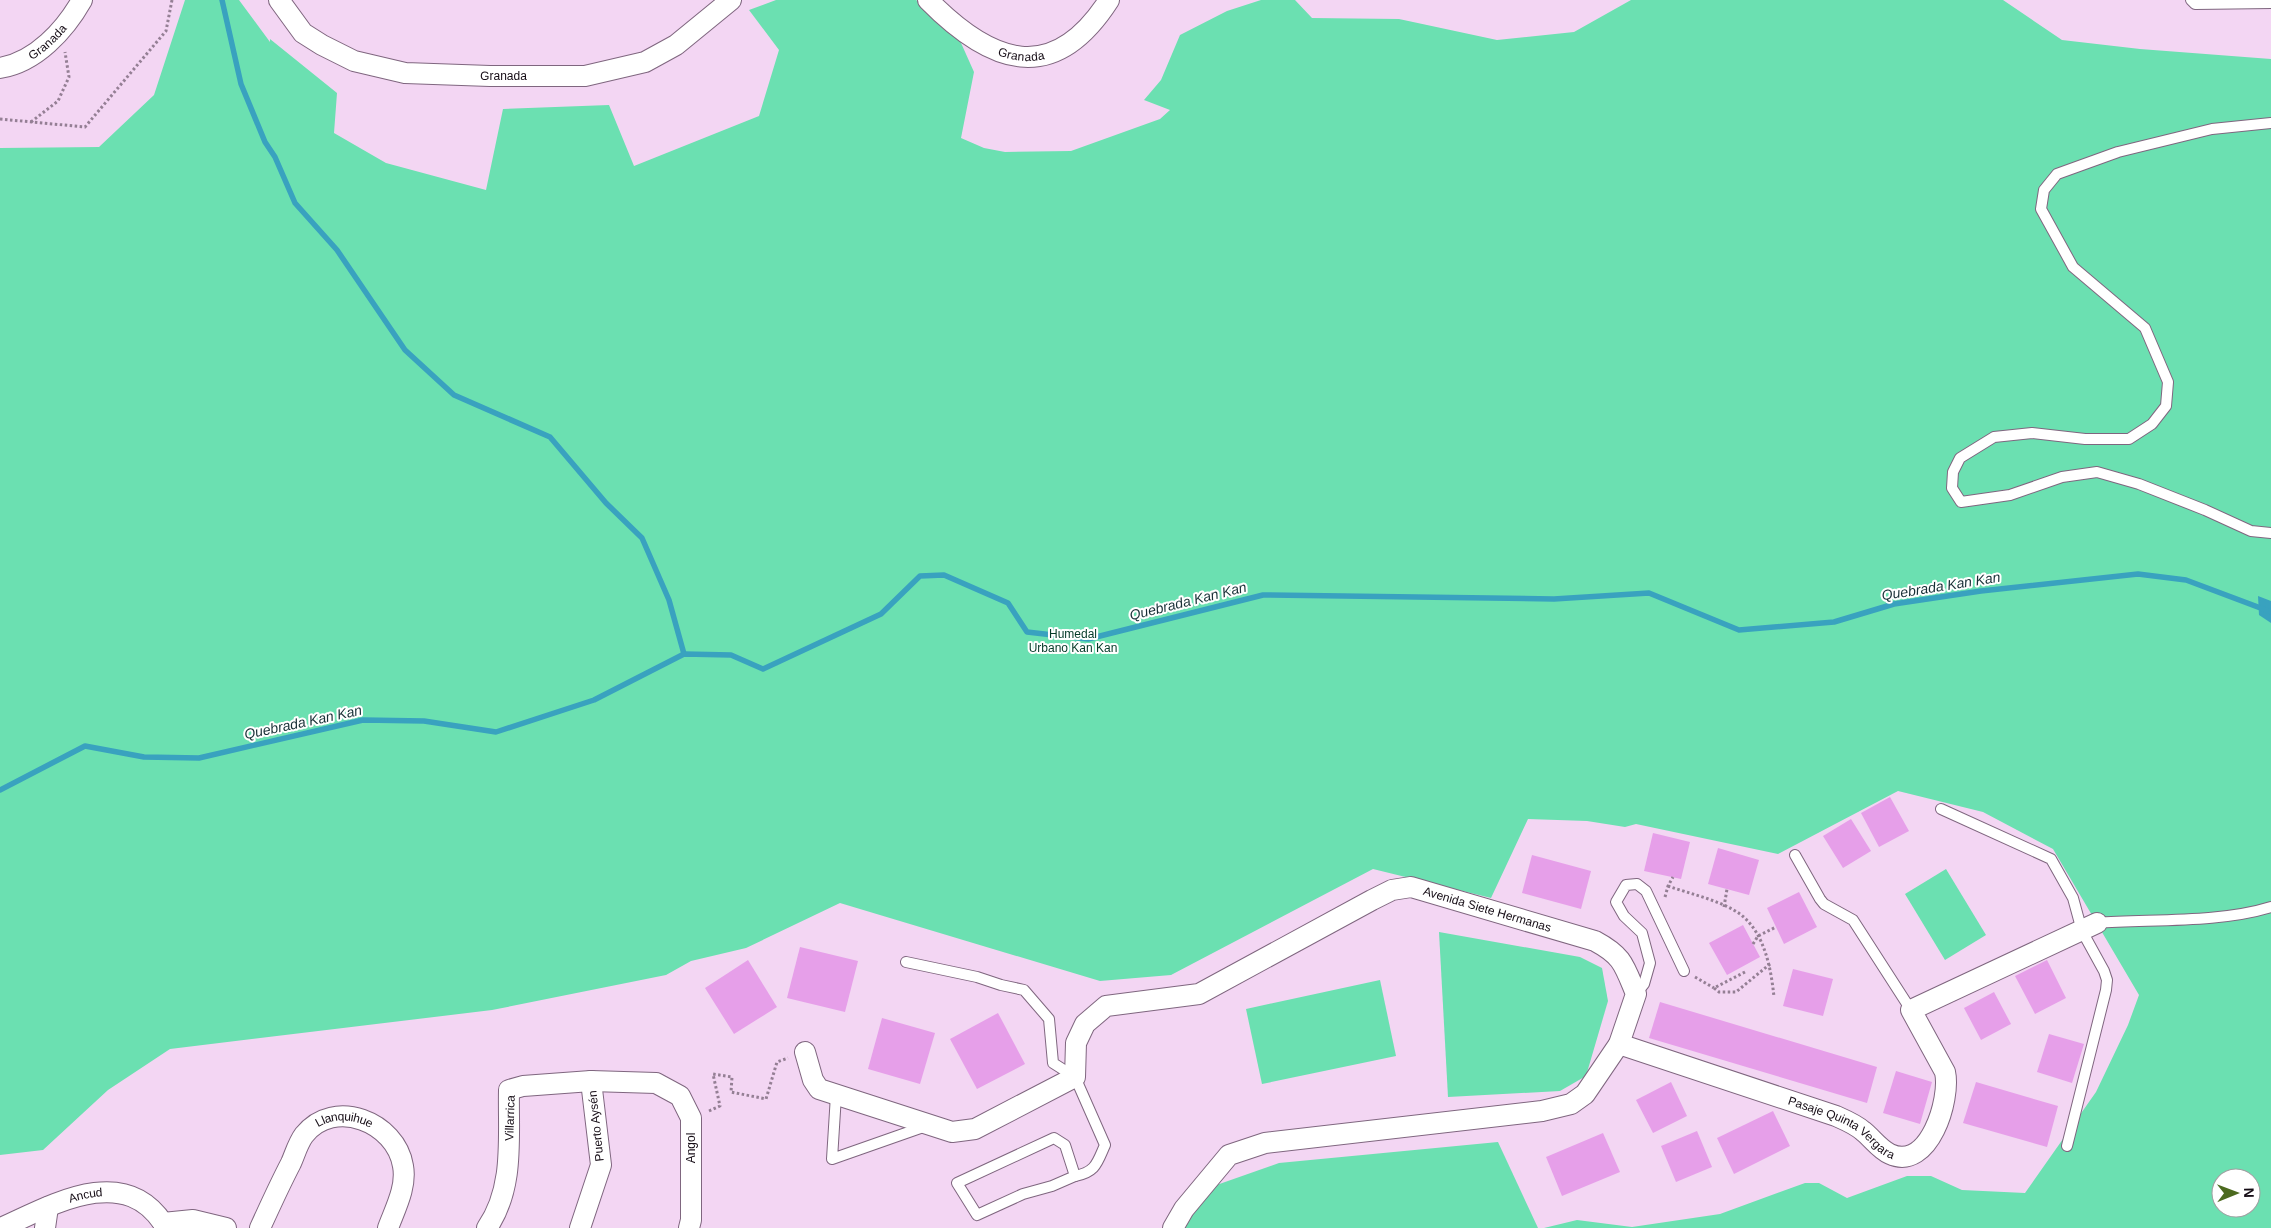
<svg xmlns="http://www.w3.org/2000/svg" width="2271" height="1228" font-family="Helvetica,sans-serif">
  <rect width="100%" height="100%" fill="#f3d6f3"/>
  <g fill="#6be0b1" fill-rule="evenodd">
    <path d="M185,0H239L270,42V39L337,93L334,133L386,163L486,190L503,109L609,105L634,166L759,116L779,50L749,10L776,0H916L953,25L974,72L961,138L984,148L1005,152L1071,151L1160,119L1170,110L1144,100L1161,80L1180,35L1227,11L1261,0H1295L1312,18L1399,19L1497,40L1574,32L1631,0H2003L2062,40L2140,49L2271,59V1228H1544L1577,1220L1632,1227L1720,1214L1805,1183H1819L1847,1198L1907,1176H1931L1962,1190L2025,1193L2096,1092L2128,1025L2139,995L2053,849L1983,812L1898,791L1778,854L1636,824L1625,827L1587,821L1528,819L1491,898L1373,869L1171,975L1100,981L840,903L746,948L691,961L666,975L492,1010L170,1049L108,1090L43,1150L0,1155V148L99,147L154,95ZM2221,1178H2251V1208H2221Z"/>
    <path d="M1946,869L1986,935L1945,960L1905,894Z"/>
    <path d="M1439,932L1580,957L1602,968L1608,1001L1586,1076L1560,1091L1448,1097Z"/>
    <path d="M1380,980L1396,1056L1262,1084L1246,1009Z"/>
    <path d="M1498,1142L1538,1228H1183L1208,1188L1279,1163Z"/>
  </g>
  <path fill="#39a2bf" d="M2258,596L2271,601V623L2259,615Z"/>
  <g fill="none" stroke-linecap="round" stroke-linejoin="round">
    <g stroke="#39a2bf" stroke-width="5.5">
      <path d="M222,0L241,84L265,142L275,157L295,203L337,250L405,350L454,395L550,437L606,503L642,538L669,600L684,654"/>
      <path d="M0,790L85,746L144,757L199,758L363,720L424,721L496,732L594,700L684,654L731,655L763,669L881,614L920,576L944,575L1008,603L1027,632L1088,639L1263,595L1554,599L1649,593L1739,630L1834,622L1894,604L1981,591L2138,574L2186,580L2271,612"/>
    </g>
  </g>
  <g fill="#e69fe9">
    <path d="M1890,797L1909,831L1879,847L1861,813Z"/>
    <path d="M1851,819L1871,851L1843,868L1823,836Z"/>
    <path d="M1653,833L1690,842L1681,879L1644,871Z"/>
    <path d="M1718,848L1759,860L1749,895L1708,884Z"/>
    <path d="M1532,855L1591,871L1581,909L1522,893Z"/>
    <path d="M1799,892L1817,927L1784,944L1767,908Z"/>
    <path d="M1743,925L1760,957L1727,975L1709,943Z"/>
    <path d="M800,947L858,961L845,1012L787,998Z"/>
    <path d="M748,960L777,1007L734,1034L705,988Z"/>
    <path d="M2047,960L2066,998L2035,1014L2015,976Z"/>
    <path d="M1793,969L1833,979L1823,1016L1783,1006Z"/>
    <path d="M1994,992L2011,1024L1981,1040L1964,1008Z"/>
    <path d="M1660,1002L1877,1067L1867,1103L1649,1038Z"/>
    <path d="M998,1013L1025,1064L977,1089L950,1039Z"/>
    <path d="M882,1018L935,1033L920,1084L868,1069Z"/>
    <path d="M2049,1034L2084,1044L2072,1083L2037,1072Z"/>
    <path d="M1896,1071L1932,1082L1920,1124L1883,1113Z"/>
    <path d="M1671,1082L1687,1116L1653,1133L1636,1100Z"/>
    <path d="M1976,1082L2058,1106L2047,1147L1963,1123Z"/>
    <path d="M1773,1111L1790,1146L1734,1174L1717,1138Z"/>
    <path d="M1697,1131L1712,1167L1676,1182L1661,1146Z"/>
    <path d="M1603,1133L1620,1172L1562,1196L1546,1157Z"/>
  </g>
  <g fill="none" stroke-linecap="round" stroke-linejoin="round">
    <defs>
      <g id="lane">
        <path d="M2191,0L2195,4L2271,3"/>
        <path d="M2271,123L2212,129L2118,152L2057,174L2044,190L2041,209L2073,267L2145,328L2168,382L2166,406L2152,424L2129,439H2085L2032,433L1994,437L1960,458L1953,472L1952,488L1961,502L2010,495L2062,477L2097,472L2139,484L2205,510L2251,531L2271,533"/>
        <path d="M1941,809L2051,859L2073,898L2082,931L2104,971L2107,980L2106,990L2067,1146"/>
        <path d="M1795,855L1820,899L1824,904L1853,920L1911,1010"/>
        <path d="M2097,923C2151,919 2220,923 2271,907"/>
        <path d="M906,962L977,977L1001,985L1024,990L1049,1019L1053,1063L1075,1077L1105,1145C1097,1163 1096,1172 1075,1176"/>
        <path d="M1636,994L1644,984L1650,963L1642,933L1624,916L1616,902L1626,885L1637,884L1646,891L1684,971"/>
        <path d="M836,1095L832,1159L926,1126"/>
        <path d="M1054,1138L1065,1145L1075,1176L1052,1186L1023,1194L977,1215L957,1183Z"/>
      </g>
      <g id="street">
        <path id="s1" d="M279,0L303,33L322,45L354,61L405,73L490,76H585L645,62L676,45L731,0"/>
        <path id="s2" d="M928,0C991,64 1053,87 1109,0"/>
        <path id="s3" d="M0,68C36,62 65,30 82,0"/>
        <path id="s4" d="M1619,1044L1836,1116C1845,1120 1855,1124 1863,1131C1872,1138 1879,1149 1890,1154C1929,1172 1951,1099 1945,1072L1911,1010L2097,923"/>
        <path id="s5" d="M805,1052L813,1080L819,1089L952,1132L975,1129L1075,1077L1076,1043L1085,1024L1106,1006L1199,994L1372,900L1392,890L1411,887L1595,941C1623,956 1624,965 1636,994L1619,1044L1585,1094L1571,1104L1542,1111L1265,1143L1229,1155L1184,1209L1173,1228"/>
        <path d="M163,1223L193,1220L226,1228"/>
        <path id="s6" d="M1,1228C52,1205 123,1163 163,1223"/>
        <path d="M45,1228L48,1207"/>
        <path id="s7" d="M260,1228C270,1206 280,1184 291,1163C295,1154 298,1143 304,1135C334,1097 396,1122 403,1166C407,1187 395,1209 388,1228"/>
        <path d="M487,1228C515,1187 508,1137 509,1090L523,1086L591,1081L656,1083L680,1096L691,1118V1220L689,1228"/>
        <path d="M580,1228L601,1165L591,1081"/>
      </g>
    </defs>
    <use href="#lane" stroke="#7f667f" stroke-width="12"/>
    <use href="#street" stroke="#7f667f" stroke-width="22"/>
    <g stroke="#947f94" stroke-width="3" stroke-dasharray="2.5 2.5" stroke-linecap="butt">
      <path d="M0,119L85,127L166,31L172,0"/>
      <path d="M31,122L58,101L69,77L65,52"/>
      <path d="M1668,886C1690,894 1720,900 1740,914C1765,933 1771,969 1774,997"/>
      <path d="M1665,897L1668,886L1673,877"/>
      <path d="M1724,907L1727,889"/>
      <path d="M1753,944L1758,936L1776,927"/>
      <path d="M1745,972L1714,988L1719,992H1736L1770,964"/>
      <path d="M1695,977L1714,988"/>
      <path d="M709,1111L720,1106L713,1074L732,1077L731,1092L766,1099L777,1062L788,1058"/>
    </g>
    <use href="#lane" stroke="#fff" stroke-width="10"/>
    <use href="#street" stroke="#fff" stroke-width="20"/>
  </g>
  <g text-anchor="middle" stroke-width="4" stroke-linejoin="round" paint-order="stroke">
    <g font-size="12" fill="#150c15" stroke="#fff">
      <text dy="4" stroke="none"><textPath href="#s3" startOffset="55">Granada</textPath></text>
      <text dy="4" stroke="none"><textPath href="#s2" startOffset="111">Granada</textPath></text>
      <text dy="4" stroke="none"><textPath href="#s1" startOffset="250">Granada</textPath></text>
      <text dy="4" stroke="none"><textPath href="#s5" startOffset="810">Avenida Siete Hermanas</textPath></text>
      <text transform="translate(510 1118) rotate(-88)" y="4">Villarrica</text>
      <text transform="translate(596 1126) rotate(-96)" y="4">Puerto Aysén</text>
      <text dy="4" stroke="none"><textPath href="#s7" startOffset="149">Llanquihue</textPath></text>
      <text dy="4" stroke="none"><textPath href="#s4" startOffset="239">Pasaje Quinta Vergara</textPath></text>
      <text transform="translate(691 1148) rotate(-90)" y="4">Angol</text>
      <text dy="4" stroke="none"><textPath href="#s6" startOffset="91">Ancud</textPath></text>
    </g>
    <g font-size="12" fill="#043a28" stroke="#fff">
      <text x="1073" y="638">Humedal<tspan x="1073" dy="14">Urbano Kan Kan</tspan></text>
    </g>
    <g font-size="14" font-style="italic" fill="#182f36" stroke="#fff">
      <text transform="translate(1941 586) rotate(-9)" y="5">Quebrada Kan Kan</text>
      <text transform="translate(1188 601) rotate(-14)" y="5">Quebrada Kan Kan</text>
      <text transform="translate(303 722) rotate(-12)" y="5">Quebrada Kan Kan</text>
    </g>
  </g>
  <g transform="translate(2236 1193) rotate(89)"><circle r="24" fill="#ffffff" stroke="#a19ea1"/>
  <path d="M0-4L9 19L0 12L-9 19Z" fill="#4c6a1f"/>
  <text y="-8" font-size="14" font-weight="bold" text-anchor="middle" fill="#150c15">N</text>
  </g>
</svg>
